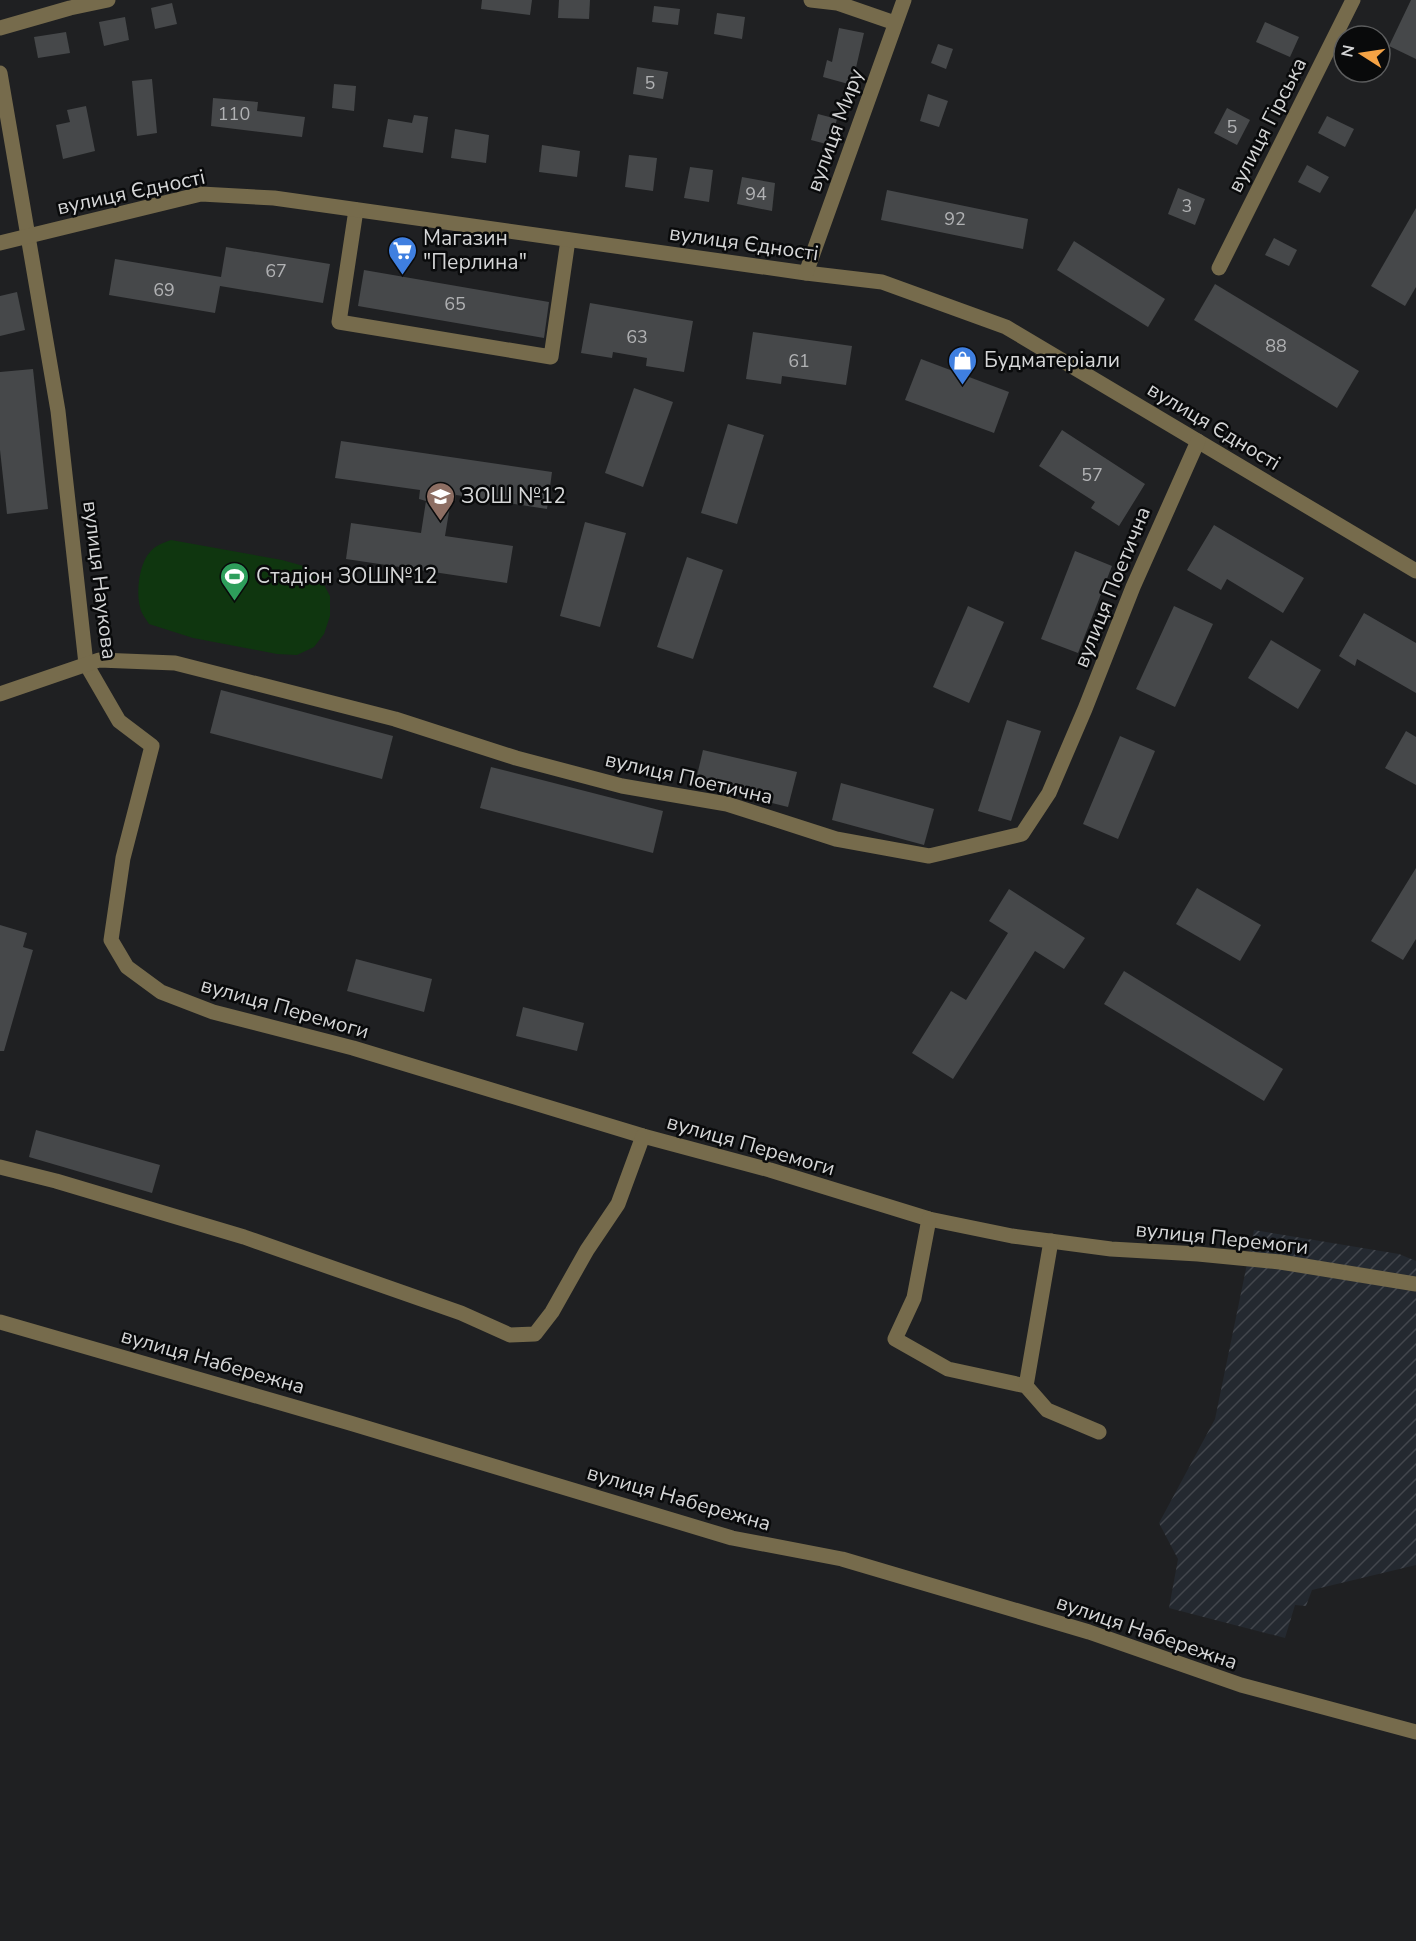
<svg xmlns="http://www.w3.org/2000/svg" width="1416" height="1941" font-family="'Nunito Sans',sans-serif">
  <defs>
    <pattern id="industrial-furrows" width="10" height="10" patternUnits="userSpaceOnUse" patternTransform="scale(1.5)"><rect width="10" height="10" fill="#242930"/><path d="M-1 1l2-2M0 10L10 0M9 11l2-2" fill="none" stroke="#43474d"/></pattern>
  </defs>
  <rect width="100%" height="100%" fill="#1f2022"/>
  <path fill="url(#industrial-furrows)" d="M1254,1230L1399,1254L1416,1261V1565L1312,1590L1306,1606L1295,1605L1285,1638L1169,1608L1178,1559L1159,1523L1215,1419Z"/>
  <path fill="#0f360f" d="M171,540L282,560L307,567L322,581L330,596V616L324,634L314,647L297,655L277,654L193,638L149,624C146,619 141,613 140,607C136,592 139,564 150,552C156,545 163,543 171,540Z"/>
  <g fill="#46484a">
    <path d="M482,0H532L530,15L481,9Z"/>
    <path d="M559,0H590L589,19L558,18Z"/>
    <path d="M1411,0H1416V59L1389,46Z"/>
    <path d="M172,3L177,24L155,29L151,8Z"/>
    <path d="M654,6L680,9L678,25L652,22Z"/>
    <path d="M717,13L745,17L742,39L714,34Z"/>
    <path d="M125,17L129,40L104,46L99,22Z"/>
    <path d="M1265,22L1299,37L1290,57L1256,42Z"/>
    <path d="M839,28L864,33L852,85L823,77L827,60L832,62Z"/>
    <path d="M66,32L70,53L38,58L34,37Z"/>
    <path d="M938,44L953,49L946,69L931,63Z"/>
    <path d="M637,67L668,72L663,99L633,94Z"/>
    <path d="M152,79L157,133L137,136L132,81Z"/>
    <path d="M334,84L356,86L354,111L332,108Z"/>
    <path d="M928,94L948,101L939,127L920,121Z"/>
    <path d="M213,98L258,102L257,111L305,117L302,137L211,126Z"/>
    <path d="M86,106L95,151L63,159L56,125L70,122L67,110Z"/>
    <path d="M1227,108L1250,120L1237,145L1214,133Z"/>
    <path d="M818,114L837,119L830,145L811,140Z"/>
    <path d="M414,115L428,117L423,153L383,147L388,119L412,123Z"/>
    <path d="M1327,116L1354,129L1345,147L1318,133Z"/>
    <path d="M455,129L489,135L486,163L451,158Z"/>
    <path d="M542,145L580,151L577,177L539,172Z"/>
    <path d="M629,155L657,158L653,191L625,187Z"/>
    <path d="M1307,165L1329,177L1320,193L1298,182Z"/>
    <path d="M690,167L713,170L709,202L684,198Z"/>
    <path d="M742,177L775,183L772,211L737,204Z"/>
    <path d="M1178,188L1205,199L1195,225L1168,214Z"/>
    <path d="M887,190L1028,219L1023,249L881,220Z"/>
    <path d="M1416,208V287L1405,306L1371,286Z"/>
    <path d="M1274,238L1297,250L1289,266L1265,255Z"/>
    <path d="M1074,241L1165,299L1148,327L1057,270Z"/>
    <path d="M226,247L330,264L323,303L220,286L215,313L109,295L115,259L221,277Z"/>
    <path d="M364,270L549,302L544,338L358,306Z"/>
    <path d="M1215,284L1359,371L1337,408L1194,320Z"/>
    <path d="M17,292L25,330L0,336V296Z"/>
    <path d="M590,303L693,321L684,372L646,366L647,358L613,352L612,358L581,353Z"/>
    <path d="M753,332L852,346L846,385L782,376L781,384L746,379Z"/>
    <path d="M921,359L1009,392L994,433L905,400Z"/>
    <path d="M33,369L48,509L7,514L0,450V372Z"/>
    <path d="M634,388L673,402L643,487L605,473Z"/>
    <path d="M728,424L764,435L737,524L701,513Z"/>
    <path d="M1062,430L1145,484L1119,526L1091,508L1095,502L1039,466Z"/>
    <path d="M341,441L552,472L547,509L456,495L455,501L451,500L445,536L513,546L507,583L346,559L351,523L421,533L426,501L419,499L420,490L335,478Z"/>
    <path d="M585,522L626,533L600,627L560,616Z"/>
    <path d="M1214,525L1304,578L1283,613L1227,579L1221,590L1187,570Z"/>
    <path d="M1075,551L1112,566L1078,653L1041,639Z"/>
    <path d="M687,557L723,570L693,659L657,647Z"/>
    <path d="M968,606L1004,622L969,703L933,687Z"/>
    <path d="M1174,606L1213,624L1175,707L1136,689Z"/>
    <path d="M1364,613L1416,643V693L1357,659L1355,666L1339,656Z"/>
    <path d="M1271,640L1321,670L1298,709L1248,678Z"/>
    <path d="M221,690L393,736L382,779L210,733Z"/>
    <path d="M1007,720L1041,731L1011,821L978,811Z"/>
    <path d="M1406,731L1416,737V785L1385,768Z"/>
    <path d="M1120,736L1155,751L1118,839L1083,824Z"/>
    <path d="M703,750L797,772L788,807L695,784Z"/>
    <path d="M491,767L663,811L653,853L480,808Z"/>
    <path d="M841,783L934,809L924,845L832,820Z"/>
    <path d="M1416,868V939L1403,960L1371,941Z"/>
    <path d="M1197,888L1261,925L1240,961L1176,924Z"/>
    <path d="M1009,889L1085,938L1064,969L1035,951L953,1079L912,1053L951,991L966,1000L1008,933L989,921Z"/>
    <path d="M0,925L27,933L23,947L33,950L4,1051H0Z"/>
    <path d="M356,959L432,979L424,1012L347,991Z"/>
    <path d="M1124,971L1283,1069L1264,1101L1104,1004Z"/>
    <path d="M523,1007L584,1023L577,1051L516,1036Z"/>
    <path d="M36,1130L160,1165L152,1193L29,1157Z"/>
  </g>
  <g fill="none" stroke-linecap="round" stroke-linejoin="round">
    <g stroke="#766b4c" stroke-width="15">
      <path d="M811,0L837,3L895,23"/>
      <path d="M0,28L70,8L108,0"/>
      <path d="M0,73L58,411L86,664L119,721L152,746L123,858L111,940L127,967L161,992L213,1012L353,1048L643,1136L770,1170L929,1219L1012,1236L1111,1249L1198,1254L1280,1262L1416,1284"/>
      <path d="M356,210L339,322L551,357L568,240"/>
      <path d="M0,243L201,194L274,198L806,273L882,282L1006,327L1416,571"/>
      <path d="M1219,268L1353,0"/>
      <path d="M806,273L904,0"/>
      <path d="M0,694L99,660L175,663L395,719L516,758L622,786L727,804L836,839L929,856L1022,834L1049,793L1085,709L1133,587L1198,441"/>
      <path d="M0,1167L56,1181L244,1237L461,1313L510,1335L535,1334L552,1312L587,1250L618,1204L643,1136"/>
      <path d="M929,1219L914,1298L895,1339L948,1369L1026,1386L1047,1410L1099,1432"/>
      <path d="M0,1322L350,1423L732,1538L842,1559L1089,1632L1241,1685L1416,1732"/>
      <path d="M1026,1386L1051,1241"/>
    </g>
  </g>
  <defs>
    <symbol id="supermarket-pin" viewBox="-11 -11 22 30"><path d="M0 17L-7.5 6A9.5 9.5 0 1 1 7.5 6Z" fill="#3f7fe0" stroke="#090a0b"/><path d="M-6-5.5h2.5l.6 2H6L4.5 2H-2.5L-4.4-4H-6ZM-1.5 3.2a1.3 1.3 0 1 0 .1 0ZM3 3.2a1.3 1.3 0 1 0 .1 0Z" fill="#fff"/></symbol>
    <symbol id="shop-pin" viewBox="-11 -11 22 30"><path d="M0 17L-7.5 6A9.5 9.5 0 1 1 7.5 6Z" fill="#3f7fe0" stroke="#090a0b"/><path d="M-5-2.5h2.3a2.7 3.5 0 0 1 5.4 0H5L5.5 6h-11ZM-1.5-2.5h3a1.5 2.3 0 0 0-3 0Z" fill="#fff"/></symbol>
    <symbol id="school-pin" viewBox="-11 -11 22 30"><path d="M0 17L-7.5 6A9.5 9.5 0 1 1 7.5 6Z" fill="#8d6e63" stroke="#090a0b"/><path d="M0-5L7-2L0 1L-7-2ZM-4 1L0 2.5L4 1V4Q0 6-4 4Z" fill="#fff"/></symbol>
    <symbol id="stadium-pin" viewBox="-11 -11 22 30"><path d="M0 17L-7.5 6A9.5 9.5 0 1 1 7.5 6Z" fill="#2e9e5b" stroke="#090a0b"/><path d="M0-5a6.5 5 0 1 0 0 10a6.5 5 0 1 0 0-10ZM-3.5-1.8h7v3.6h-7Z" fill="#fff"/></symbol>
  </defs>
  <g fill-rule="evenodd">
    <use href="#supermarket-pin" x="386" y="234" width="33" height="45"/>
    <use href="#shop-pin" x="946" y="344" width="33" height="45"/>
    <use href="#school-pin" x="424" y="480" width="33" height="45"/>
    <use href="#stadium-pin" x="218" y="560" width="33" height="45"/>
  </g>
  <g text-anchor="middle" stroke-width="5" stroke-linejoin="round" paint-order="stroke">
    <g font-size="18" fill="#b1b2b4">
      <text x="650" y="89">5</text>
      <text x="234" y="120">110</text>
      <text x="1232" y="133">5</text>
      <text x="756" y="200">94</text>
      <text x="1187" y="212">3</text>
      <text x="955" y="225">92</text>
      <text x="276" y="277">67</text>
      <text x="164" y="296">69</text>
      <text x="455" y="310">65</text>
      <text x="637" y="343">63</text>
      <text x="1276" y="352">88</text>
      <text x="799" y="367">61</text>
      <text x="1092" y="481">57</text>
    </g>
    <g font-size="21" fill="#d5d6d7" stroke="#090a0b">
      <text transform="translate(1267 125) rotate(-63)" y="7">вулиця Гірська</text>
      <text transform="translate(835 130) rotate(-70)" y="7">вулиця Миру</text>
      <text transform="translate(131 192) rotate(-12)" y="7">вулиця Єдності</text>
      <text transform="translate(744 243) rotate(8)" y="7">вулиця Єдності</text>
      <text transform="translate(1214 426) rotate(31)" y="7">вулиця Єдності</text>
      <text transform="translate(100 580) rotate(83)" y="7">вулиця Наукова</text>
      <text transform="translate(1112 587) rotate(-68)" y="7">вулиця Поетична</text>
      <text transform="translate(689 778) rotate(13)" y="7">вулиця Поетична</text>
      <text transform="translate(285 1008) rotate(16)" y="7">вулиця Перемоги</text>
      <text transform="translate(751 1145) rotate(16)" y="7">вулиця Перемоги</text>
      <text transform="translate(1222 1238) rotate(6)" y="7">вулиця Перемоги</text>
      <text transform="translate(213 1361) rotate(16)" y="7">вулиця Набережна</text>
      <text transform="translate(679 1498) rotate(16)" y="7">вулиця Набережна</text>
      <text transform="translate(1147 1632) rotate(19)" y="7">вулиця Набережна</text>
    </g>
    <g font-size="21" fill="#d5d6d7" stroke="#090a0b" text-anchor="start">
      <text x="423" y="245">Магазин<tspan x="423" dy="24">"Перлина"</tspan></text>
      <text x="984" y="367">Будматеріали</text>
      <text x="461" y="503">ЗОШ №12</text>
      <text x="256" y="583">Стадіон ЗОШ№12</text>
    </g>
  </g>
  <g transform="translate(1362 54) rotate(282)"><circle r="28" fill="#090a0b" stroke="#5b5c5d" stroke-width="1.5"/>
  <path d="M0-4.5L10 22L0 15L-10 22Z" fill="#f5a345"/>
  <text y="-9" font-size="16" font-weight="bold" text-anchor="middle" fill="#d5d6d7">N</text>
  </g>
</svg>
